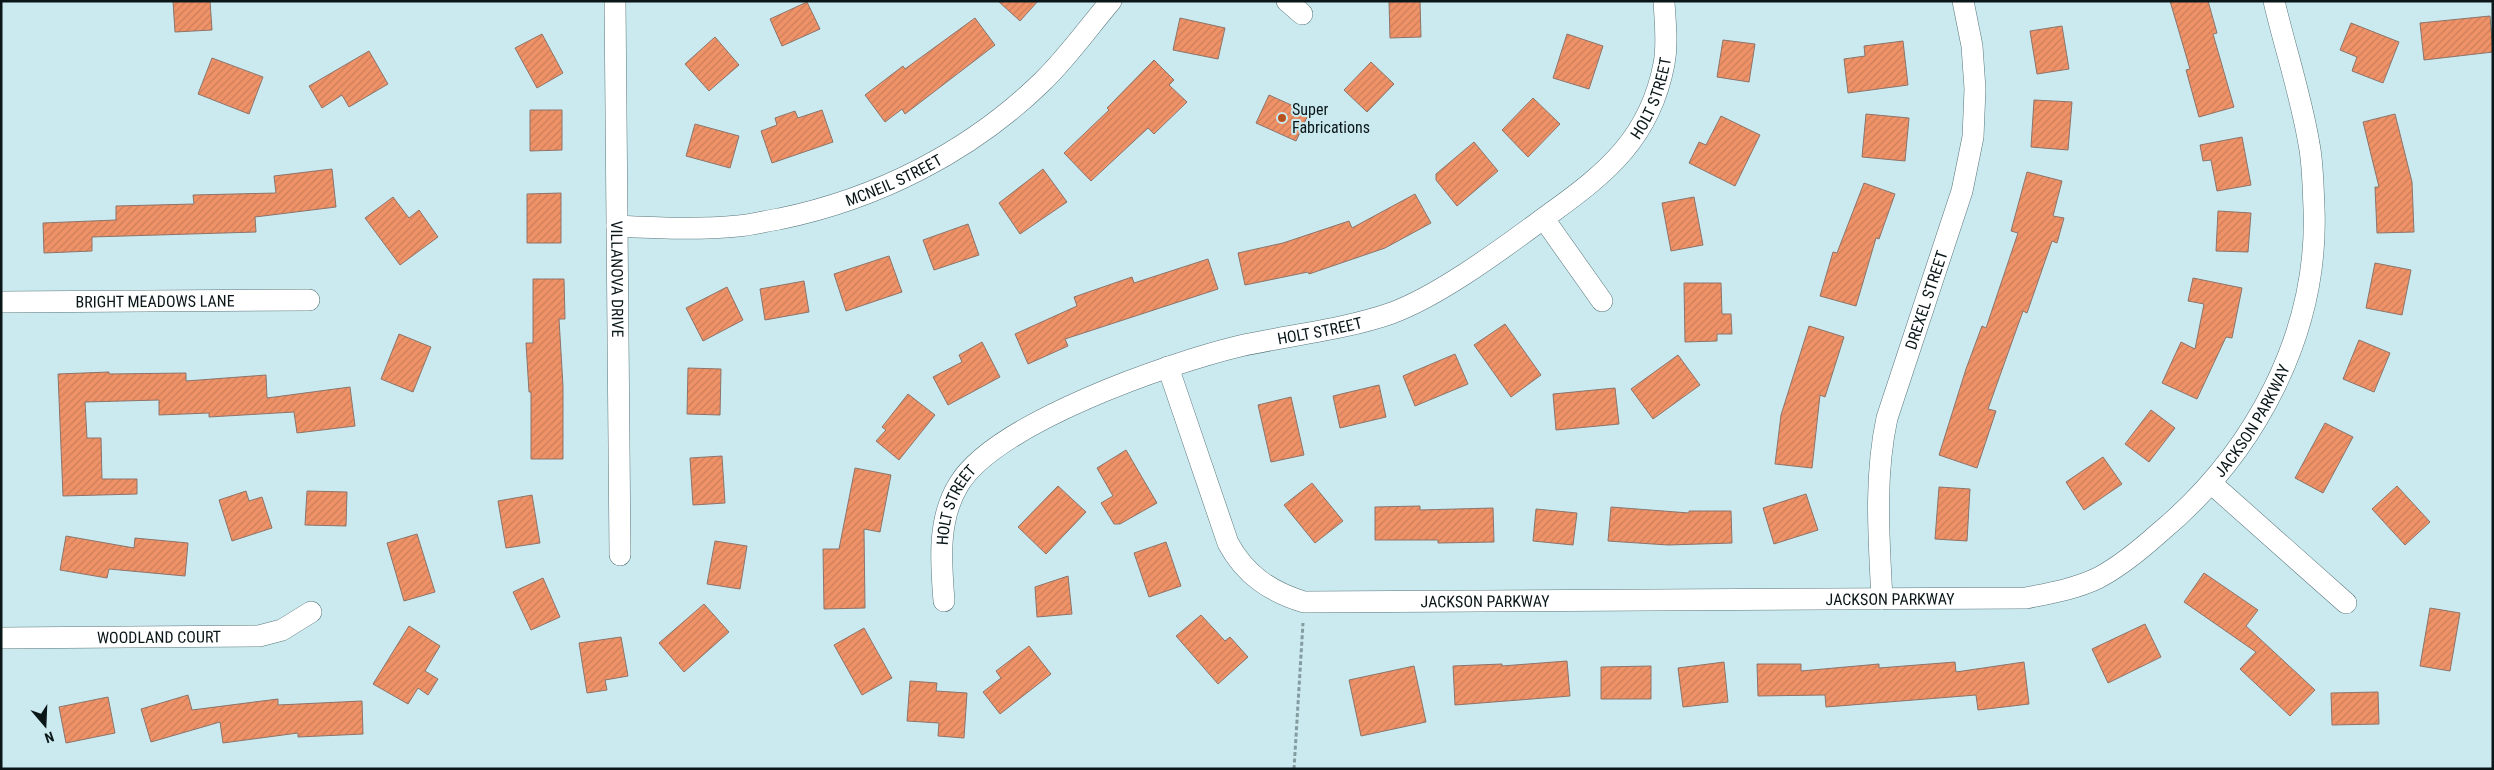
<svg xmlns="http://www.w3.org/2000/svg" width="2494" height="770" font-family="'Roboto Condensed',sans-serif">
  <defs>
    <pattern id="building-hatch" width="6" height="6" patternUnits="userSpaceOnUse" patternTransform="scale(1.25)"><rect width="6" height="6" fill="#ef9268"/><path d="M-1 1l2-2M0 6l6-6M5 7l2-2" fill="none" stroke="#cc7d59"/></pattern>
  </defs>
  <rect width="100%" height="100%" fill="#cbeaf0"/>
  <g fill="url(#building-hatch)" stroke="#8c746a">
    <path d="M173,1H210L212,30L175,32Z"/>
    <path d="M998,1H1038L1020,21Z"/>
    <path d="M1389,1H1420L1421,37L1390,38Z"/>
    <path d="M2170,1H2208L2217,33L2213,34L2234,107L2199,117L2186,70L2190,69Z"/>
    <path d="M807,2L820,29L782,46L770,19Z"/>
    <path d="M2490,16L2493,52L2424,60L2420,23Z"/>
    <path d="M975,18L995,45L905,114L902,109L885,122L865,95L903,66L905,69Z"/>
    <path d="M1180,18L1225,28L1218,59L1173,50Z"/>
    <path d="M2351,23L2399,42L2383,83L2352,71L2357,57L2340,50Z"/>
    <path d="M2062,26L2069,69L2037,74L2030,31Z"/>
    <path d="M542,34L563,73L537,88L515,48Z"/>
    <path d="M1567,34L1603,46L1589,89L1553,78Z"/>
    <path d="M715,37L739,65L709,91L685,64Z"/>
    <path d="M1723,40L1755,44L1749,82L1717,77Z"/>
    <path d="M1903,41L1908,85L1848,93L1844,59L1865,56L1864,46Z"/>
    <path d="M369,51L388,84L349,107L342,95L322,108L309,86Z"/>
    <path d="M212,58L263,77L249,114L198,94Z"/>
    <path d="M1154,60L1174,80L1169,85L1187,102L1154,134L1148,128L1091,181L1064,153L1109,110L1107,108Z"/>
    <path d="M1371,62L1394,84L1367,112L1344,90Z"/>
    <path d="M1269,95L1309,113L1296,141L1256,123Z"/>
    <path d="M1533,98L1560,124L1528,157L1502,130Z"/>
    <path d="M2034,100L2072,102L2068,150L2031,147Z"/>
    <path d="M530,110H562V150L530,151Z"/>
    <path d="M822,110L833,142L772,163L761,131L777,125L775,118L795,111L798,118Z"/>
    <path d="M1866,114L1909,118L1905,161L1862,157Z"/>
    <path d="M2395,114L2412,182L2414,232L2377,233L2375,187H2379L2363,122Z"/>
    <path d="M1721,116L1760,135L1735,186L1689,163L1699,142L1706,145Z"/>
    <path d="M695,124L739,136L730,168L686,156Z"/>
    <path d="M2242,137L2251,185L2217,191L2211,160L2203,161L2200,145Z"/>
    <path d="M1474,142L1498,171L1457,206L1436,180V174Z"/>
    <path d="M332,169L336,207L255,217L256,232L92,237V251L44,253L43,223L116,220V206L194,204L193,195L276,193L274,176Z"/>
    <path d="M1043,169L1067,202L1020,234L999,203Z"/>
    <path d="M2027,172L2062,181L2053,216L2064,218L2057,243L2052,241L2027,313L2023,311L1988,409L1996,411L1977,468L1939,455L1966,369L1982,326L1986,328L2018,233L2011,231Z"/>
    <path d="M1864,183L1895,194L1879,239L1876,238L1856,306L1820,296L1833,252L1837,253Z"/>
    <path d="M561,193V243H527V194Z"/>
    <path d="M1415,194L1431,223L1385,248L1309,274L1308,272L1245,285L1238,253L1283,243L1349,221L1352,228Z"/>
    <path d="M393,197L409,218L419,210L438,237L400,265L365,218Z"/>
    <path d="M1694,197L1703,245L1671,251L1662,203Z"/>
    <path d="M2218,211L2251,213L2248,252L2216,251Z"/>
    <path d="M968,224L979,255L934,270L923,240Z"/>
    <path d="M889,256L902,292L846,311L834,274Z"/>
    <path d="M1208,259L1218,289L1065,339L1068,346L1028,364L1015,334L1077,306L1074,297L1132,277L1134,283Z"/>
    <path d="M2375,263L2411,270L2402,315L2366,308Z"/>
    <path d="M2193,278L2242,288L2232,338L2226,337L2197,399L2162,383L2181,342L2195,349L2204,304L2188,301Z"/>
    <path d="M533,279H564L565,319H559L563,386V459H531V392H529L526,343H533Z"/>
    <path d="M804,281L809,312L765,320L760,289Z"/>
    <path d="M1684,283H1721L1722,314H1731L1732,334H1717V341L1685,342Z"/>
    <path d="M727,287L743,320L703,341L686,308Z"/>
    <path d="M1505,324L1541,375L1511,397L1474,345Z"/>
    <path d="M1809,326L1844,337L1825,397L1820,395L1812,468L1775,464L1781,415Z"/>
    <path d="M399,334L431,347L413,392L381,379Z"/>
    <path d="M2359,340L2390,353L2374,392L2343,379Z"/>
    <path d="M982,342L1000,377L948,405L933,377L962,362L959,355Z"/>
    <path d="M1455,354L1468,384L1415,406L1403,376Z"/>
    <path d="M1678,355L1700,385L1653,419L1631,389Z"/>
    <path d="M688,368L721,369L720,415L687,414Z"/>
    <path d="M109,372V374L186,373V381L266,375L267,398L350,387L355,426L297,433L294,412L209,417V413L159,415V400L85,402L87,438H101L102,479H137V494L63,496L58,374Z"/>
    <path d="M1379,385L1386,417L1340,428L1333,396Z"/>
    <path d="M1615,388L1619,424L1556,430L1553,394Z"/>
    <path d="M908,394L935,415L899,460L876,441L886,430L882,427Z"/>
    <path d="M1291,397L1304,455L1271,462L1258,405Z"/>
    <path d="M2151,410L2175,428L2149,462L2125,444Z"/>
    <path d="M2325,423L2353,437L2323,493L2295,478Z"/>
    <path d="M1126,450L1157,503L1120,524H1114L1101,503L1113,496L1097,468Z"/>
    <path d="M722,456L725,503L693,505L690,458Z"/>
    <path d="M2103,457L2122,484L2084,510L2066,482Z"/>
    <path d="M855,468L891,475L880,532L864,529L865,608L824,609L823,549H839Z"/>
    <path d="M1312,483L1343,521L1315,543L1284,505Z"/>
    <path d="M1058,486L1086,512L1046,554L1018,527Z"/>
    <path d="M2397,486L2430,522L2405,545L2372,509Z"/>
    <path d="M1939,487L1970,489L1967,541L1935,539Z"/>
    <path d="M246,491L249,501L262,497L272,528L232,541L219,500Z"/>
    <path d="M307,491L347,492L346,526L305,525Z"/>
    <path d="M1806,494L1818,530L1774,544L1763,508Z"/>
    <path d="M532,495L540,543L506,548L498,501Z"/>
    <path d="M1420,506V510L1493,508L1494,542L1438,543V540H1375V507Z"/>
    <path d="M1611,507L1689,513V511H1731L1732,543L1668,545L1608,541Z"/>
    <path d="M1536,509L1577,513L1573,545L1533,541Z"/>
    <path d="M417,534L435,592L404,601L387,543Z"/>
    <path d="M66,536L134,548L135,538L188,543L185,576L109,569L107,578L60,570Z"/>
    <path d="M715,541L747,546L740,589L707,584Z"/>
    <path d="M1166,542L1181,586L1149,597L1134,553Z"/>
    <path d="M2204,573L2258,610L2246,626L2315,690L2290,716L2240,669L2256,652L2184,602Z"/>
    <path d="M1068,576L1072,614L1037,617L1035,587Z"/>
    <path d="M543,578L560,617L531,630L513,592Z"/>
    <path d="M704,604L729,632L684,672L659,643Z"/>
    <path d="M2430,608L2460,613L2450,671L2420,666Z"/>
    <path d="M1201,615L1225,641L1230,637L1248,657L1218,684L1176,636Z"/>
    <path d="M2145,624L2161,657L2108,683L2092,649Z"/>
    <path d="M409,626L440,646L425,671L438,679L428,695L418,688L408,704L373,684Z"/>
    <path d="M864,628L892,678L862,695L834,645Z"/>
    <path d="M621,637L628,676L605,680L607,690L587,693L579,643Z"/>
    <path d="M1029,646L1051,674L1000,714L983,692L1001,678L996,671Z"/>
    <path d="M1567,661L1570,696L1455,705L1453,666L1502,664V666Z"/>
    <path d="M1724,662L1728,702L1683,707L1678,668Z"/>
    <path d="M1955,662L1956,672L2024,662L2029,704L1978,710L1976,695L1826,707L1825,695L1758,696L1757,664H1801V671L1879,664V668Z"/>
    <path d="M1414,666L1426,722L1361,736L1349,680Z"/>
    <path d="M1651,666V699H1601V667Z"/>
    <path d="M910,681L937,683L936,691L967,693L964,738L938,736L939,723L907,721Z"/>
    <path d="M2378,692L2379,724L2332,725L2331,693Z"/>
    <path d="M188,695L192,710L278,699V705L362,701L363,734L298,737V733L223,743L220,722L151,742L141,709Z"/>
    <path d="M108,697L115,733L66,743L59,707Z"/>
  </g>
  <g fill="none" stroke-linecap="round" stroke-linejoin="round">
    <defs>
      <g id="street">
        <path id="s1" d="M615,1L620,555"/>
        <path d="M1287,1L1302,14"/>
        <path d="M1544,219L1602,301"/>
        <path id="s2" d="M617,226C657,228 698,230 738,226C752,225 766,221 779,219C877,199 970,152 1042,82C1067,58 1088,28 1111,1"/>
        <path id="s3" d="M1,302L309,300"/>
        <path id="s4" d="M1168,367L1228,543C1245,575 1271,592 1304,602L2026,598C2051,593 2075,589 2098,578C2121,566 2140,550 2159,533C2254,454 2319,334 2314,208C2313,187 2313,164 2309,144C2301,96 2285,48 2274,1"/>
        <path d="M2211,483L2346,603"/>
        <path id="s5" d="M1882,599C1879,539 1874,478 1887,418L1962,191L1973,137L1975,89L1972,46L1963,1"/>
        <path id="s6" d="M944,601C941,563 937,519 959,484C996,423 1169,363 1240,346C1290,335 1343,330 1392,313C1443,294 1507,245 1551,213C1608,172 1650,137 1664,64C1668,43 1665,22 1664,1"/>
        <path id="s7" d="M1,638L259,636L282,630L311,612"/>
      </g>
    </defs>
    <use href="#street" stroke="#59767b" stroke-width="22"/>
    <path stroke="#849ca0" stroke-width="3" stroke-dasharray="4 2.5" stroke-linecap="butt" d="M1294,769L1303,623"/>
    <use href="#street" stroke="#fff" stroke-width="21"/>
  </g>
  <circle fill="#b6521d" stroke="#cbeaf0" stroke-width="2" cx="1282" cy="118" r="5"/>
  <g text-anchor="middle" stroke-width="4" stroke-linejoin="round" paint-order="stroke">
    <g font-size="16" fill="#0a1618" stroke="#cbeaf0">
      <text dy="6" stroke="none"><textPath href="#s6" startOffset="938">HOLT STREET</textPath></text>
      <text dy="6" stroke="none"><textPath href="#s2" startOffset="284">MCNEIL STREET</textPath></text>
      <text dy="6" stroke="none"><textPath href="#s1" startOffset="278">VILLANOVA DRIVE</textPath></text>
      <text dy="6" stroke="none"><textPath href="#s5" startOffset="306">DREXEL STREET</textPath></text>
      <text dy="6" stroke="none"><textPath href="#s3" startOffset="154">BRIGHT MEADOWS LANE</textPath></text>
      <text dy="6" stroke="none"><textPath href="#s6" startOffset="519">HOLT STREET</textPath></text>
      <text dy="6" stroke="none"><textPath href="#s4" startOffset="1305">JACKSON PARKWAY</textPath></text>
      <text dy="6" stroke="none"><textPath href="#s6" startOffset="99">HOLT STREET</textPath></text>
      <text dy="6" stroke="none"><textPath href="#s4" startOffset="871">JACKSON PARKWAY</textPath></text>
      <text dy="6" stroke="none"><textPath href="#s4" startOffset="466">JACKSON PARKWAY</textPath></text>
      <text dy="6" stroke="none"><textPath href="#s7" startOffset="158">WOODLAND COURT</textPath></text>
    </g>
    <g font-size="16" fill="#0a1618" stroke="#cbeaf0" text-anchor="start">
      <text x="1292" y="115">Super<tspan x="1292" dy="18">Fabrications</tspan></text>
    </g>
  </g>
  <rect width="2494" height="770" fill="none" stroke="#0a1618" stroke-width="5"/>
  <g transform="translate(45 725) rotate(161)" stroke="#cbeaf0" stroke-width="4" paint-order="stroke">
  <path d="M0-4L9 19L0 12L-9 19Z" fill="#0a1618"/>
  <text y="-8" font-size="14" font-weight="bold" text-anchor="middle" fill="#0a1618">N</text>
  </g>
</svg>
